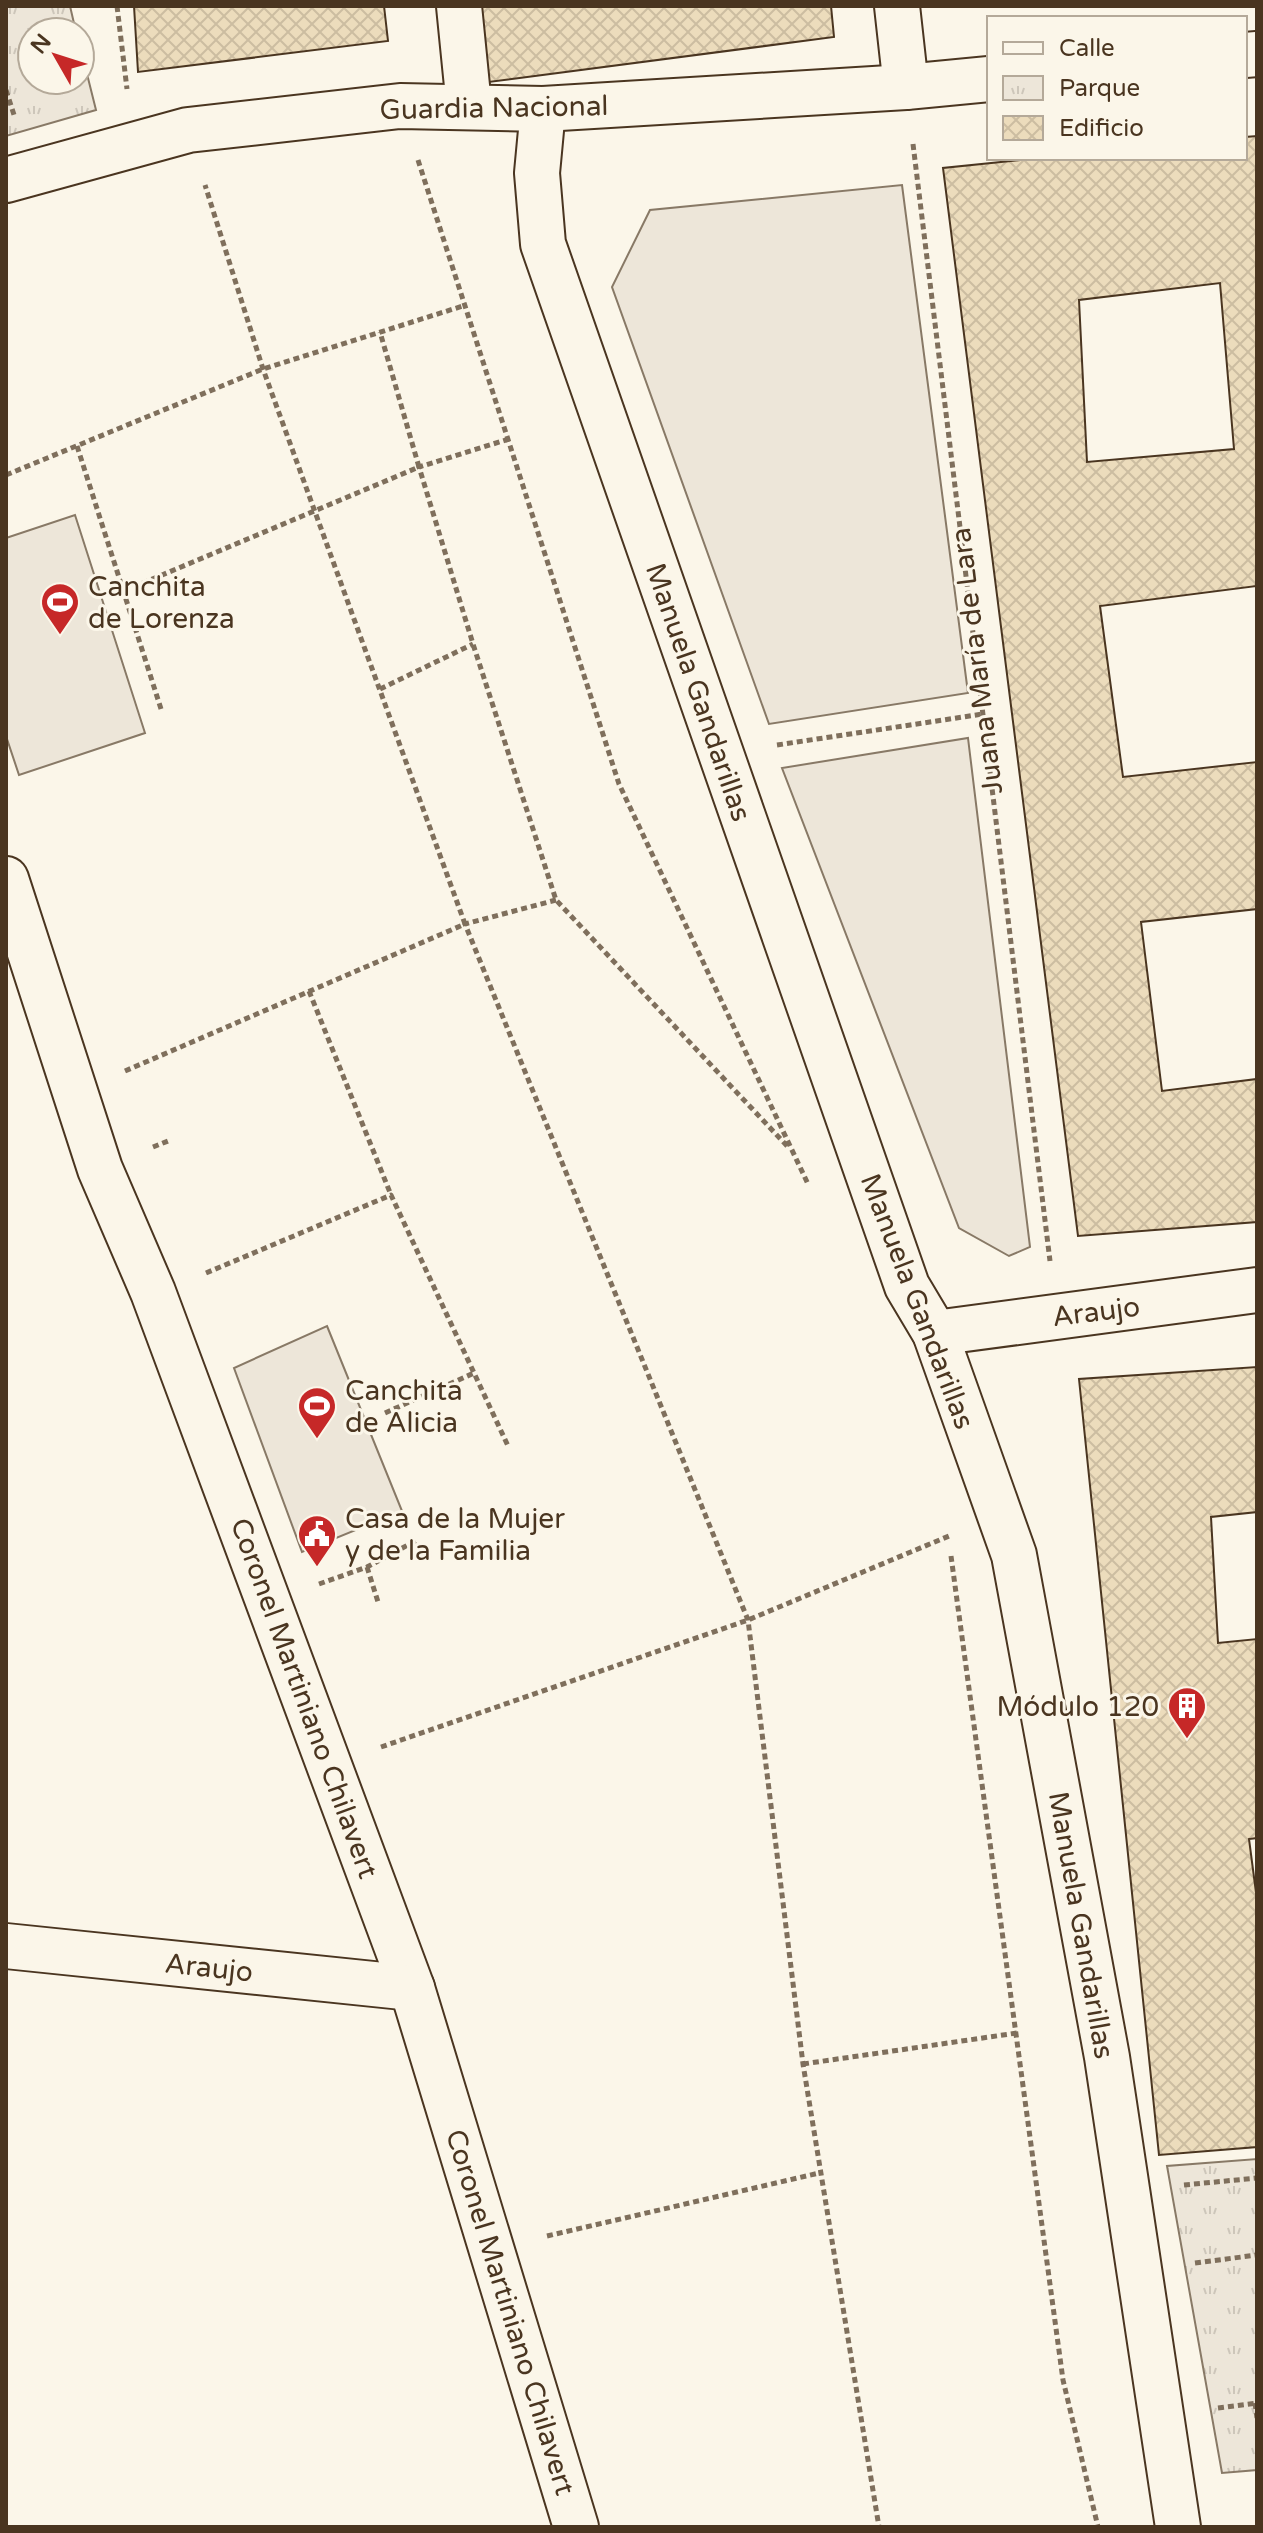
<svg xmlns="http://www.w3.org/2000/svg" width="1263" height="2533" font-family="'Varela Round',sans-serif">
  <defs>
    <pattern id="park-tufts" width="24" height="20" patternUnits="userSpaceOnUse" patternTransform="scale(2)"><rect width="24" height="20" fill="#ede6d9"/><path d="M3 7l-1-3M5 7V3M7 7l1-3M15 17l-1-3M17 17v-4M19 17l1-3" fill="none" stroke="#cdc6ba"/></pattern>
    <pattern id="building-cross-hatch" width="8" height="8" patternUnits="userSpaceOnUse" patternTransform="scale(2)"><rect width="8" height="8" fill="#ecdcbc"/><path d="M0 0l8 8M0 8l8-8" fill="none" stroke="#ccbda1"/></pattern>
  </defs>
  <rect width="100%" height="100%" fill="#fbf6e9"/>
  <g fill="#ede6d9" stroke="#887966" stroke-width="2">
    <path d="M902,185L968,693L769,724L612,287L650,210Z"/>
    <path d="M75,515L145,733L19,775L6,736V538Z"/>
    <path d="M968,738L1030,1247L1009,1256L959,1228L782,768Z"/>
    <path d="M327,1326L402,1511L302,1552L234,1368Z"/>
  </g>
  <g fill="url(#park-tufts)" stroke="#887966" stroke-width="2">
    <path d="M6,6H70L76,32H32V80H80V46L96,110L6,136Z"/>
    <path d="M1257,2159V2470L1222,2473L1167,2166Z"/>
  </g>
  <g fill="url(#building-cross-hatch)" stroke="#4a3520" stroke-width="2" fill-rule="evenodd">
    <path d="M134,6H384L388,41L138,72Z"/>
    <path d="M472,6H831L834,37L481,83Z"/>
    <path d="M1257,136V593L1256,586L1100,606L1123,777L1257,762V909L1141,922L1162,1091L1257,1079V1222L1078,1236L943,168L1039,158H1245V137ZM1220,283L1234,449L1087,462L1079,300Z"/>
    <path d="M1257,1367V1512L1211,1517L1218,1643L1257,1639V1838L1249,1839L1257,1900V2147L1159,2155L1079,1379Z"/>
  </g>
  <g fill="none" stroke-linecap="round" stroke-linejoin="round">
    <defs>
      <g id="street">
        <path d="M459,6L469,106"/>
        <path d="M897,6L906,87"/>
        <path d="M1245,55L1257,54"/>
        <path d="M543,109L537,173L543,244L907,1286L935,1333L1014,1555L1107,2057L1178,2527"/>
        <path d="M6,180L188,130L400,106L543,109L906,87L989,79"/>
        <path d="M6,879L100,1169L153,1292L412,1988L576,2527"/>
        <path d="M935,1333L1257,1290"/>
        <path d="M6,1946L412,1988"/>
      </g>
    </defs>
    <use href="#street" stroke="#4a3520" stroke-width="48"/>
    <g stroke="#7f6f5c" stroke-width="5" stroke-dasharray="6 4" stroke-linecap="butt">
      <path d="M117,6L127,89"/>
      <path d="M6,90L15,118"/>
      <path d="M913,144L1050,1261"/>
      <path d="M418,160L619,784L808,1184"/>
      <path d="M509,439L419,467L473,644L556,900L789,1148"/>
      <path d="M77,446L162,712"/>
      <path d="M6,475L263,369L466,305"/>
      <path d="M124,591L419,467L380,332"/>
      <path d="M380,689L473,644"/>
      <path d="M777,745L983,714"/>
      <path d="M556,900L465,924L748,1620L803,2064L879,2527"/>
      <path d="M309,991L391,1195"/>
      <path d="M125,1071L465,924L263,369L205,185"/>
      <path d="M153,1147L168,1141"/>
      <path d="M206,1273L391,1195L509,1448"/>
      <path d="M385,1413L474,1373"/>
      <path d="M951,1556L1063,2380L1098,2527"/>
      <path d="M367,1567L378,1602"/>
      <path d="M319,1584L367,1567L419,1539"/>
      <path d="M381,1747L748,1620L949,1536"/>
      <path d="M803,2064L1017,2033"/>
      <path d="M1184,2185L1257,2178"/>
      <path d="M547,2236L819,2173"/>
      <path d="M1195,2263L1257,2255"/>
      <path d="M1255,2403L1257,2418"/>
      <path d="M1218,2408L1257,2403"/>
    </g>
    <use href="#street" stroke="#fbf6e9" stroke-width="44"/>
  </g>
  <defs>
    <symbol id="stadium-pin" viewBox="-11 -11 22 30"><path d="M0 17L-7.5 6A9.5 9.5 0 1 1 7.5 6Z" fill="#c62828" stroke="#fbf6e9"/><path d="M0-5a6.5 5 0 1 0 0 10a6.5 5 0 1 0 0-10ZM-3.5-1.8h7v3.6h-7Z" fill="#fff"/></symbol>
    <symbol id="civic-pin" viewBox="-11 -11 22 30"><path d="M0 17L-7.5 6A9.5 9.5 0 1 1 7.5 6Z" fill="#c62828" stroke="#fbf6e9"/><path d="M-.6-6.5H3V-4.5H.6V-3L4-1V1h2V6H-6V1h2V-1L-.6-3ZM-1.2 2.5V6h2.4V2.5Z" fill="#fff"/></symbol>
    <symbol id="building-pin" viewBox="-11 -11 22 30"><path d="M0 17L-7.5 6A9.5 9.5 0 1 1 7.5 6Z" fill="#c62828" stroke="#fbf6e9"/><path d="M-4-6H4V6H1V3H-1V6H-4ZM-2.5-4.3h1.7v1.8h-1.7ZM.8-4.3h1.7v1.8H.8ZM-2.5-1h1.7V.8h-1.7ZM.8-1h1.7V.8H.8Z" fill="#fff"/></symbol>
  </defs>
  <g fill-rule="evenodd">
    <use href="#stadium-pin" x="38" y="580" width="44" height="60"/>
    <use href="#stadium-pin" x="295" y="1384" width="44" height="60"/>
    <use href="#civic-pin" x="295" y="1512" width="44" height="60"/>
    <use href="#building-pin" x="1165" y="1684" width="44" height="60"/>
  </g>
  <g text-anchor="middle" stroke-width="6" stroke-linejoin="round" paint-order="stroke">
    <g font-size="28" fill="#4a3520" stroke="#fbf6e9">
      <text transform="translate(494 107) rotate(-1)" y="10">Guardia Nacional</text>
      <text transform="translate(976 661) rotate(-97)" y="10">Juana María de Lara</text>
      <text transform="translate(699 692) rotate(71)" y="10">Manuela Gandarillas</text>
      <text transform="translate(918 1301) rotate(69)" y="10">Manuela Gandarillas</text>
      <text transform="translate(1096 1311) rotate(-7)" y="10">Araujo</text>
      <text transform="translate(305 1698) rotate(70)" y="10">Coronel Martiniano Chilavert</text>
      <text transform="translate(1082 1925) rotate(80)" y="10">Manuela Gandarillas</text>
      <text transform="translate(209 1967) rotate(6)" y="10">Araujo</text>
      <text transform="translate(511 2312) rotate(73)" y="10">Coronel Martiniano Chilavert</text>
    </g>
    <g font-size="28" fill="#4a3520" stroke="#fbf6e9" text-anchor="start">
      <text x="88" y="596">Canchita<tspan x="88" dy="32">de Lorenza</tspan></text>
      <text x="345" y="1400">Canchita<tspan x="345" dy="32">de Alicia</tspan></text>
      <text x="345" y="1528">Casa de la Mujer<tspan x="345" dy="32">y de la Familia</tspan></text>
      <text x="1159" y="1716" text-anchor="end">Módulo 120</text>
    </g>
  </g>
  <rect width="1263" height="2533" fill="none" stroke="#4a3520" stroke-width="16"/>
  <rect x="987" y="16" width="260" height="144" fill="#fbf6e9" stroke="#b4a999" stroke-width="2"/>
  <rect x="1003" y="42" width="40" height="12" fill="#fbf6e9" stroke="#b4a999" stroke-width="2"/>
  <text x="1059" y="56" font-size="24" fill="#4a3520">Calle</text>
  <rect x="1003" y="76" width="40" height="24" fill="url(#park-tufts)" stroke="#b4a999" stroke-width="2"/>
  <text x="1059" y="96" font-size="24" fill="#4a3520">Parque</text>
  <rect x="1003" y="116" width="40" height="24" fill="url(#building-cross-hatch)" stroke="#b4a999" stroke-width="2"/>
  <text x="1059" y="136" font-size="24" fill="#4a3520">Edificio</text>
  <g transform="translate(56 56) rotate(309)"><circle r="38" fill="#fbf6e9" stroke="#b4a999" stroke-width="2"/>
  <path d="M0-6L14 30L0 20L-14 30Z" fill="#c62828"/>
  <text y="-12" font-size="22" font-weight="bold" text-anchor="middle" fill="#4a3520">N</text>
  </g>
</svg>
